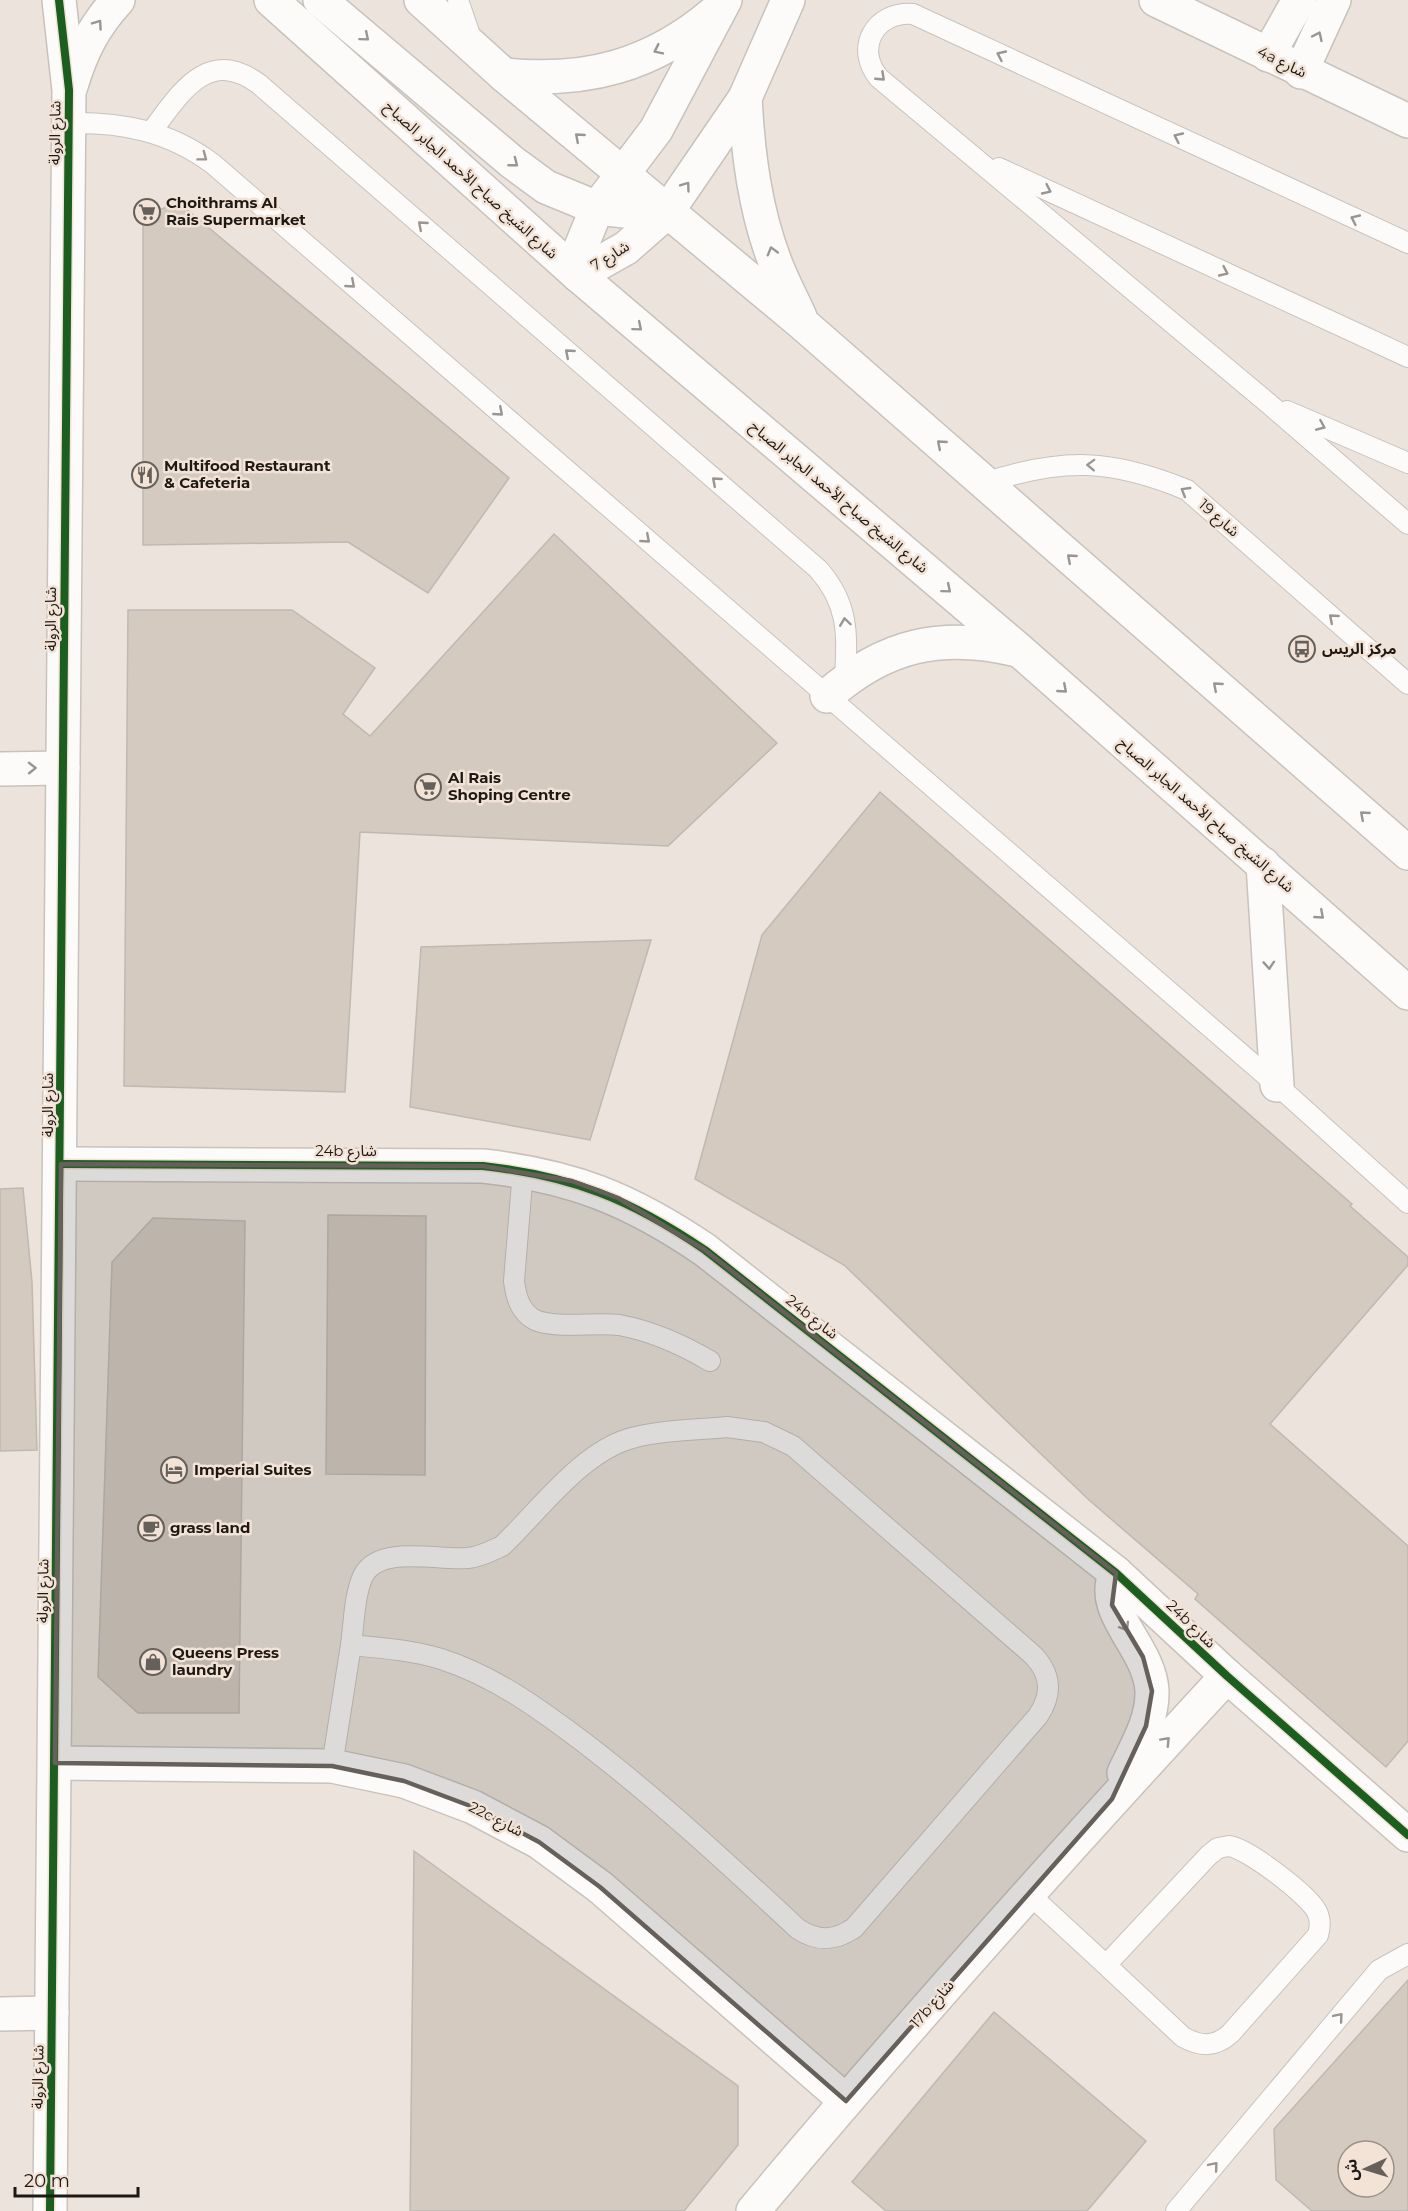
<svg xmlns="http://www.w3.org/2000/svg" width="1408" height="2211" font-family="Montserrat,'Noto Sans Arabic',sans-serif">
  <rect width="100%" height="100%" fill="#ece4dc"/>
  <g fill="#d4cac0" stroke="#bfb9b2" stroke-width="1.5" fill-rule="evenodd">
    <path d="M179,203L509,478L428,593L348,542L143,545V215Z"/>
    <path d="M554,534L777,743L668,846L360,832L345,1092L124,1086L128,610H292L375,668L343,714L370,736Z"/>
    <path d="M880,792L1352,1204L1350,1206L1408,1257V1265L1270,1424L1408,1546V1741L1386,1767L1195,1599L1198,1594L1089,1500L844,1265L695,1179L762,935Z"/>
    <path d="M651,940L590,1140L410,1107L421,947Z"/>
    <path d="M23,1188L32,1282L37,1450L0,1451V1189Z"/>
    <path d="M328,1215L426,1216L425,1475L326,1474Z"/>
    <path d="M153,1218L245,1221L239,1713H138L98,1677L112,1262Z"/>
    <path d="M414,1851L738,2086V2145L684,2211H410Z"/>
    <path d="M1408,1980V2211H1312L1276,2180L1274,2129ZM1348,2151H1384V2187H1348Z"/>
    <path d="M994,2012L1146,2141L1087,2211H886L852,2182Z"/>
  </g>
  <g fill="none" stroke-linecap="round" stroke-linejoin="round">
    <defs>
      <g id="lane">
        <path d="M458,0L472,41"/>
        <path d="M69,123C122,122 169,131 213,164L1277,1085L1408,1203"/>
        <path d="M151,132C180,94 207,46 259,84L818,569C850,605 847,635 845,680"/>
        <path d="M999,168L1408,357"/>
        <path d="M1408,243L913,14C875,11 854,48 879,78L1268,403L1408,524"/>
        <path d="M1287,411L1408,463"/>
        <path d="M985,483C1063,457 1112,459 1187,490L1408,684"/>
        <path d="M523,1170L514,1281C516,1297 520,1312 535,1320C557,1329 594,1322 619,1325C652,1331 681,1344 710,1361"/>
        <path d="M727,1427L764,1432L793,1446L1034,1656C1052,1676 1052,1695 1038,1716L854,1928C835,1941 818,1942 798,1929C728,1864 658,1799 582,1741C538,1708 494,1676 441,1659C411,1650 382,1648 351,1645C354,1624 354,1596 363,1576C379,1544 438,1561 468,1558C480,1557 491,1551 502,1546C539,1511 582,1451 632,1438C662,1430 695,1430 727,1427Z"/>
        <path d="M332,1766L351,1645"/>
        <path d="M1229,1846C1247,1848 1310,1896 1317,1912C1321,1920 1320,1928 1318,1935L1230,2034C1215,2047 1201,2047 1183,2037L1106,1965L1209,1855L1218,1848Z"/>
        <path d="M1029,1894L1106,1965"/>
        <path d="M1176,2211L1379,1970L1408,1954"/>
      </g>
      <g id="street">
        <path d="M1156,0L1408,121"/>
        <path d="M1268,55L1299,0"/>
        <path d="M1301,72L1334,0"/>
        <path d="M71,86C81,52 94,26 118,0"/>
        <path d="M0,769L63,768"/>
        <path d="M61,1164L483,1166C572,1176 630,1199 705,1250L1116,1573L1227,1676L1408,1835"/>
        <path d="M1116,1573C1097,1612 1150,1647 1152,1691C1153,1720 1136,1747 1124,1773"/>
        <path d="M55,1763L332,1766L404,1781L473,1807L539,1842L600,1887L846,2101"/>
        <path d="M0,2014L52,2013"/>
        <path d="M50,2211L69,90L59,0"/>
        <path d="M753,2211C906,2028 1065,1851 1227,1676"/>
      </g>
      <g id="secondary">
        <path d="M271,0L578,275L1019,650L1408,993"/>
        <path d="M320,0L512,162L546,187L597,208L643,213L667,212"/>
        <path d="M421,0L504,75L803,324L1408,853"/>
        <path d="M504,75C586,83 652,66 715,12"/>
        <path d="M745,98C748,154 755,210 775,262C782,281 792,299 800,317"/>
        <path d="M578,275L626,248L667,212L745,98L788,0"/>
        <path d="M578,275L581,247L597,208L656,130L725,0"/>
        <path d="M827,696C885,644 943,632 1017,650"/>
        <path d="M1263,864L1277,1085"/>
      </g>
    </defs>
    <use href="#lane" stroke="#c8c2bc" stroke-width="22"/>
    <use href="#street" stroke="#c8c2bc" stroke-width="36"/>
    <use href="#secondary" stroke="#c8c2bc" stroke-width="36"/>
    <use href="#lane" stroke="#fcfbfa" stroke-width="20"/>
    <use href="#street" stroke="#fcfbfa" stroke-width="33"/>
    <use href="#secondary" stroke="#fcfbfa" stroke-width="33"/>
    <defs>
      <g id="cycleway">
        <path d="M61,1164L483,1166C572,1176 630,1199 705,1250L1116,1573L1227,1676L1408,1835"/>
        <path d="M50,2211L69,90L59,0"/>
      </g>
    </defs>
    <use href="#cycleway" stroke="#f2e3d6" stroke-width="11"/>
    <use href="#cycleway" stroke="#1b5e20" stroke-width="8"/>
  </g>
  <defs><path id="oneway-chevron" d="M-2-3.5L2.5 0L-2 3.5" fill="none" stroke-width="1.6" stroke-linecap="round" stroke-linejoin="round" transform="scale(1.5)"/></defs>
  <g stroke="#989593">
    <use href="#oneway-chevron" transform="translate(98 24) rotate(-55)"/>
    <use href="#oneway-chevron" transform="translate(1318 36) rotate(-65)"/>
    <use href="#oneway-chevron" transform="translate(365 37) rotate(40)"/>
    <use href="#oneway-chevron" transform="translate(658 50) rotate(154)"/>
    <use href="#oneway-chevron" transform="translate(1001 55) rotate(-155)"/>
    <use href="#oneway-chevron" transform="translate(881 77) rotate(43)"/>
    <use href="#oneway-chevron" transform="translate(579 137) rotate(-139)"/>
    <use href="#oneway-chevron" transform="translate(1178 137) rotate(-155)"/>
    <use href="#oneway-chevron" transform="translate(203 157) rotate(37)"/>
    <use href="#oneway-chevron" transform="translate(514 163) rotate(38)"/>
    <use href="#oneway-chevron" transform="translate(686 186) rotate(-54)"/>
    <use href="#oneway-chevron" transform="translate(1047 190) rotate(25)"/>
    <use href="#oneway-chevron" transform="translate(1355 219) rotate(-155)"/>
    <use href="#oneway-chevron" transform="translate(422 225) rotate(-139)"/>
    <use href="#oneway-chevron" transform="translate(772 251) rotate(-106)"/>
    <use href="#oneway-chevron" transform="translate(1224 272) rotate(25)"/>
    <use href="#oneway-chevron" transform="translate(351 284) rotate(41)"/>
    <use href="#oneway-chevron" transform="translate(638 327) rotate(40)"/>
    <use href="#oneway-chevron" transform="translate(569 353) rotate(-139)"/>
    <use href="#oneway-chevron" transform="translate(499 412) rotate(41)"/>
    <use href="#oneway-chevron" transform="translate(1321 426) rotate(23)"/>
    <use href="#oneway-chevron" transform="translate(941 444) rotate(-139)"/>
    <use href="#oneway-chevron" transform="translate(1091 465) rotate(-178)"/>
    <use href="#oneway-chevron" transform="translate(716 481) rotate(-139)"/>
    <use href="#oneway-chevron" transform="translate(1185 491) rotate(-149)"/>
    <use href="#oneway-chevron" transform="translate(646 539) rotate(41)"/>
    <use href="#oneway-chevron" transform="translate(1071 558) rotate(-139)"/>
    <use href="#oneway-chevron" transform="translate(947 589) rotate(40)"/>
    <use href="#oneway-chevron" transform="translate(1333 618) rotate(-139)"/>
    <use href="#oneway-chevron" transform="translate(845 622) rotate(-98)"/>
    <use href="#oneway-chevron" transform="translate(1217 686) rotate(-139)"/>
    <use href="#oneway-chevron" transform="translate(1063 689) rotate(41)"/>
    <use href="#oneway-chevron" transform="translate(32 768) rotate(-1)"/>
    <use href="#oneway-chevron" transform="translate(1364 815) rotate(-139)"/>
    <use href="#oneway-chevron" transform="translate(1320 915) rotate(41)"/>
    <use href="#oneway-chevron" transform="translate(1269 965) rotate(86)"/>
    <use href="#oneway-chevron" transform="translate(1125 1627) rotate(59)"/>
    <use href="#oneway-chevron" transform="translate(1166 1741) rotate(-47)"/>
    <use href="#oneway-chevron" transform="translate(1339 2017) rotate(-50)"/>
    <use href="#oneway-chevron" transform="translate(1214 2166) rotate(-50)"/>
  </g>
  <path fill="#66605b" fill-opacity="0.2" stroke="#66605b" stroke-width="4.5" stroke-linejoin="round" d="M61,1164L483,1166L572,1181L618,1198L705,1250L1116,1573L1112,1605L1143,1657L1152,1691L1146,1726L1112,1799L846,2101L600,1887L539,1842L473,1807L404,1781L332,1766L55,1763Z"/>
  <defs>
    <symbol id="supermarket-ring" viewBox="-11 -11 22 22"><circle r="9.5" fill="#f2e3d6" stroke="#66605b" stroke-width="1.5"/><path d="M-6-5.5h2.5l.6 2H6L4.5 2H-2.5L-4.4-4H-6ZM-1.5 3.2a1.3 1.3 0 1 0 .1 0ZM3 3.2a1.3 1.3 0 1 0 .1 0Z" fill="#66605b"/></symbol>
    <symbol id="restaurant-ring" viewBox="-11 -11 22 22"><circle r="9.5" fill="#f2e3d6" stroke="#66605b" stroke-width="1.5"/><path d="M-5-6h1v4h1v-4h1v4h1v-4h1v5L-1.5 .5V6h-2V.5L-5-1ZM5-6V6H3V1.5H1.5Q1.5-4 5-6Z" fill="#66605b"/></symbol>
    <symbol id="bus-ring" viewBox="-11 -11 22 22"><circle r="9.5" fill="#f2e3d6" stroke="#66605b" stroke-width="1.5"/><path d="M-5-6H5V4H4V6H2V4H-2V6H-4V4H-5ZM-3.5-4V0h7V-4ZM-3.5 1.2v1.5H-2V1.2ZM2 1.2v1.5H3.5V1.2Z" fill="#66605b"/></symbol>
    <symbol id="hotel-ring" viewBox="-11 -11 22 22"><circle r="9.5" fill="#f2e3d6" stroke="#66605b" stroke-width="1.5"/><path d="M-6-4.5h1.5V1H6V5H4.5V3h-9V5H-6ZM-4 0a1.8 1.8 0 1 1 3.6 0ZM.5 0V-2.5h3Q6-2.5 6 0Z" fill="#66605b"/></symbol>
    <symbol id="cafe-ring" viewBox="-11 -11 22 22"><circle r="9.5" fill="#f2e3d6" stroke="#66605b" stroke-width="1.5"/><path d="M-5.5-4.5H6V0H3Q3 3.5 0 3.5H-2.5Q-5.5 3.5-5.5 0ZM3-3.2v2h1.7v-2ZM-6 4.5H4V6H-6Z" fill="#66605b"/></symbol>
    <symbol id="shop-ring" viewBox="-11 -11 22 22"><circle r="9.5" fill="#f2e3d6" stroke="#66605b" stroke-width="1.5"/><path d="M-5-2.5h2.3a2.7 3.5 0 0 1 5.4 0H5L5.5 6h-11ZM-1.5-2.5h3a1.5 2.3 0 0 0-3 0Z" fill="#66605b"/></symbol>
  </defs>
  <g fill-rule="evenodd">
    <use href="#supermarket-ring" x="132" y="197" width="30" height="30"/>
    <use href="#restaurant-ring" x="130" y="460" width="30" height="30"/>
    <use href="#bus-ring" x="1287" y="634" width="30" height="30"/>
    <use href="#supermarket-ring" x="413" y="772" width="30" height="30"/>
    <use href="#hotel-ring" x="159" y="1455" width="30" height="30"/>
    <use href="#cafe-ring" x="136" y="1513" width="30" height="30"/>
    <use href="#shop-ring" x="138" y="1647" width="30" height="30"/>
  </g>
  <g text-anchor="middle" stroke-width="5" stroke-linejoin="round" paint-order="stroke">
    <g font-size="15" fill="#1e1915" stroke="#f2e3d6">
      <text transform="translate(1282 62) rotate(26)" y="5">4a شارع</text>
      <text transform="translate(55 133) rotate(-89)" y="5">شارع الرولة</text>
      <text transform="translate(471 180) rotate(42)" y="5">شارع الشيخ صباح الأحمد الجابر الصباح</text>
      <text transform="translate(610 256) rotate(-32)" y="5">شارع 7</text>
      <text transform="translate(839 497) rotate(40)" y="5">شارع الشيخ صباح الأحمد الجابر الصباح</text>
      <text transform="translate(1219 518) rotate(41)" y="5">شارع 19</text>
      <text transform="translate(51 619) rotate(-90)" y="5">شارع الرولة</text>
      <text transform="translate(1206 815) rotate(41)" y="5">شارع الشيخ صباح الأحمد الجابر الصباح</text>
      <text transform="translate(48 1105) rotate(-90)" y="5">شارع الرولة</text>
      <text x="346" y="1156">24b شارع</text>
      <text transform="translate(812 1317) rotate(38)" y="5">24b شارع</text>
      <text transform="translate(43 1591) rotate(-89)" y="5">شارع الرولة</text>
      <text transform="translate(1191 1624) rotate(44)" y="5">24b شارع</text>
      <text transform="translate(496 1819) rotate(27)" y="5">22c شارع</text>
      <text transform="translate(932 2004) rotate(-49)" y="5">17b شارع</text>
      <text transform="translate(38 2077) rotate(-89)" y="5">شارع الرولة</text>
    </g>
    <g font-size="15" font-weight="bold" fill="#1e1915" stroke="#f2e3d6" text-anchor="start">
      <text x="166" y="208">Choithrams Al<tspan x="166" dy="17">Rais Supermarket</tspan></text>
      <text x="164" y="471">Multifood Restaurant<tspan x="164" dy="17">&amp; Cafeteria</tspan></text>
      <text x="1322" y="654">مركز الريس</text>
      <text x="448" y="783">Al Rais<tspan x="448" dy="17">Shoping Centre</tspan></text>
      <text x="194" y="1475">Imperial Suites</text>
      <text x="170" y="1533">grass land</text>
      <text x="172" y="1658">Queens Press<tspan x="172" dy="17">laundry</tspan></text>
    </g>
  </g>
  <g transform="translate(1366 2169) rotate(266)"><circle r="28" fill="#f2e3d6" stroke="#9d9289" stroke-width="1.5"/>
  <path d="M0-4.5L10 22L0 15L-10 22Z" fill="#66605b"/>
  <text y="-9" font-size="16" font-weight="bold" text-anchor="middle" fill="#1e1915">ش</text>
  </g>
  <path d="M15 2187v9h123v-9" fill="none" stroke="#1e1915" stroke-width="3"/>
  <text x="24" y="2187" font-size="18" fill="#1e1915" stroke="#f2e3d6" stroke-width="4.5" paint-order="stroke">20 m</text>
</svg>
